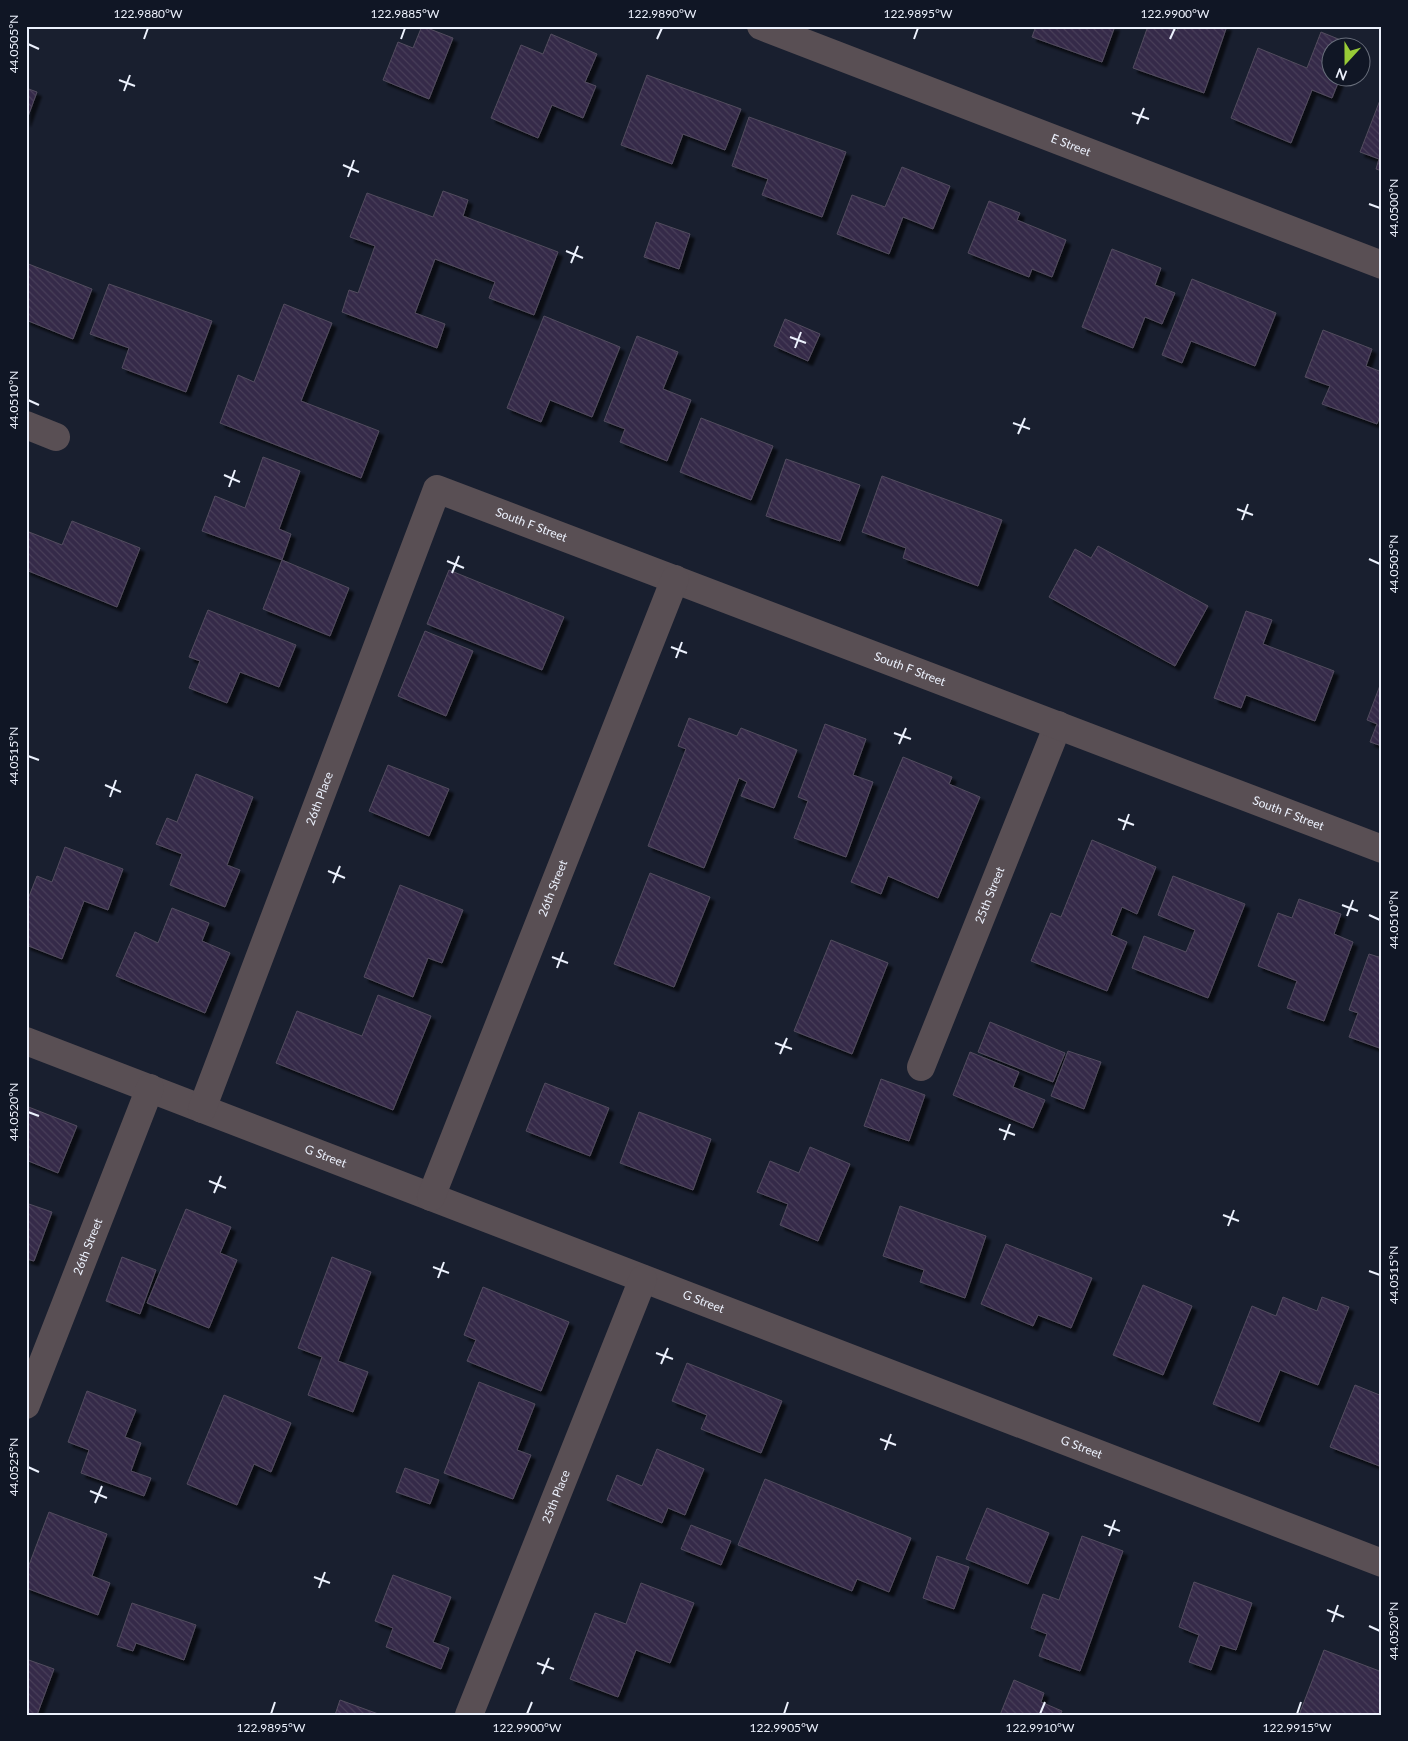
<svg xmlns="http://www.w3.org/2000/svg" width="1408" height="1741" font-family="Lato,sans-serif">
  <defs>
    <pattern id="building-back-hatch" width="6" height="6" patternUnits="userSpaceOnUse" patternTransform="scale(1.25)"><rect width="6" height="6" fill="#352a48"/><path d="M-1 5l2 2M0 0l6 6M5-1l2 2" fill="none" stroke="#493f5a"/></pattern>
    <filter id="shadow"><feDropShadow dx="4.5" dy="4.5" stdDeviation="1" flood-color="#0009"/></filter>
  </defs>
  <rect width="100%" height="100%" fill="#191f2f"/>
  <g fill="url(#building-back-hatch)" stroke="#524c5e" filter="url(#shadow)">
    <path d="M422,26L453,38L429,99L383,80L398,42L413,48Z"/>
    <path d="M1036,26H1115L1102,62L1032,37Z"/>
    <path d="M1148,26H1163L1177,31L1179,26H1227L1204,93L1133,68Z"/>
    <path d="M1321,32L1353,45L1352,48H1330V78H1340L1332,98L1312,90L1291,143L1231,118L1258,48L1307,68Z"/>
    <path d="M551,34L597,54L585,82L596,86L583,118L552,105L538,138L491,118L521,45L543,54Z"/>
    <path d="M647,75L741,109L725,150L683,134L672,164L621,145Z"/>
    <path d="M26,88L37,92L26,122Z"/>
    <path d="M1382,95V171L1376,169L1379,159L1360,152Z"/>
    <path d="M749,117L846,152L822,217L762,195L768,179L732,166Z"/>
    <path d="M902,167L950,186L933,229L903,217L889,254L837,234L852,195L885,207Z"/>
    <path d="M443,191L468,200L463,216L558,252L534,315L489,298L495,282L435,259L415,313L445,324L437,348L342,312L349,290L358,293L375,246L350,237L367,193L433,217Z"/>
    <path d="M989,201L1020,213L1017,220L1066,240L1052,277L1032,269L1029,277L968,253Z"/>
    <path d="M656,222L690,234L679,269L644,257Z"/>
    <path d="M1112,249L1161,268L1155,285L1175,293L1162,324L1145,317L1133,348L1082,327Z"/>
    <path d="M26,263L92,289L73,339L26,320Z"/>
    <path d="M1192,279L1276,313L1255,366L1191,341L1182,363L1162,355Z"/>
    <path d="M109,284L212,321L186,392L122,368L129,348L90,334Z"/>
    <path d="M284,304L332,323L301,401L379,431L361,478L220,423L238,375L254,382Z"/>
    <path d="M544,316L620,347L592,417L550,400L541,422L507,408Z"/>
    <path d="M785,319L820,334L808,361L774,346Z"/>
    <path d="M1323,330L1372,349L1366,366L1382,372V411L1377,424L1322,404L1330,386L1305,377Z"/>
    <path d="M637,336L678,352L663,389L691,400L667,461L620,442L625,429L604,421Z"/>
    <path d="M701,418L773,446L751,500L680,472Z"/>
    <path d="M263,457L300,471L279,529L291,534L282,560L202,531L215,496L245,508Z"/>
    <path d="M786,459L860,485L840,541L766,516Z"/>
    <path d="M882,476L1002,520L978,586L903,558L906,548L862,532Z"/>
    <path d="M72,521L140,548L117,607L26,570V538L29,532L62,545Z"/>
    <path d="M1098,546L1208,606L1175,666L1049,597L1075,549L1091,558Z"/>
    <path d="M282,560L349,588L330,636L263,609Z"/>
    <path d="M449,570L564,617L542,670L427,624Z"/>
    <path d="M208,610L296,645L279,687L240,672L227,703L189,688L200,661L189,657Z"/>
    <path d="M1246,611L1272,620L1263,644L1334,671L1315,721L1246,695L1241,708L1214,698Z"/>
    <path d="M425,631L473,651L446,716L398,696Z"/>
    <path d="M1382,680V746L1370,742L1377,724L1367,720Z"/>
    <path d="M689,718L737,736L741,728L797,750L774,808L741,796L747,782L739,778L704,868L648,846L686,749L678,746Z"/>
    <path d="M825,724L866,739L853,775L873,782L846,857L794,838L808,801L798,797Z"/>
    <path d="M903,757L952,777L949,784L980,797L938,898L888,876L881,894L851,882Z"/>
    <path d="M388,765L449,789L429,836L369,811Z"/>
    <path d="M196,774L253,797L227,865L240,870L225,907L170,885L182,854L156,844L167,818L177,822Z"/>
    <path d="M1092,840L1156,867L1137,914L1122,907L1111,935L1127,942L1107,991L1031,961L1051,913L1061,917Z"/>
    <path d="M65,847L123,869L108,910L84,901L62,959L26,945V904L37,876L52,882Z"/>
    <path d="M650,873L710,897L674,987L614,964Z"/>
    <path d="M1173,876L1245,904L1208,998L1132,968L1144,936L1186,952L1195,930L1158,915Z"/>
    <path d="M400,885L463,910L442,963L428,958L413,997L364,977Z"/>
    <path d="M1299,899L1341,914L1334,934L1353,942L1324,1021L1287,1008L1297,981L1258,966L1278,913L1292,918Z"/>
    <path d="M172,908L209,923L202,941L230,953L205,1013L116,976L135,932L158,943Z"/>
    <path d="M831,940L888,963L852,1054L794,1031Z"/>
    <path d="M1369,954L1382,958V1049L1349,1037L1358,1013L1349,1010Z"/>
    <path d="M378,995L431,1016L393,1110L276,1063L297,1011L362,1036Z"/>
    <path d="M990,1022L1065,1053L1053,1082L978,1052Z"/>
    <path d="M1068,1051L1101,1062L1084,1109L1051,1096Z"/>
    <path d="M970,1052L1019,1072L1013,1087L1045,1100L1033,1128L953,1095Z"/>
    <path d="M881,1079L925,1095L909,1141L864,1126Z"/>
    <path d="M545,1083L609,1108L590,1156L526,1131Z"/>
    <path d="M26,1106L77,1126L58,1173L26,1160Z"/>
    <path d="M639,1112L711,1139L693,1190L620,1163Z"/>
    <path d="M810,1147L850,1164L818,1241L780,1225L788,1204L757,1192L770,1161L799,1173Z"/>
    <path d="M26,1203L52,1212L34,1261L26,1259Z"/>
    <path d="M900,1206L986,1236L965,1298L920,1282L924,1270L883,1256Z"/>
    <path d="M186,1209L231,1227L220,1253L237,1260L209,1328L147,1303Z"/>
    <path d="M1006,1244L1092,1278L1071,1328L1038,1315L1033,1326L981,1304Z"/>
    <path d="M122,1257L156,1270L140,1314L106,1301Z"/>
    <path d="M332,1257L371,1272L338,1361L368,1372L353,1412L308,1395L322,1357L298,1348Z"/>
    <path d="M1143,1285L1192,1306L1163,1375L1113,1355Z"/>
    <path d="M483,1287L569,1322L541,1391L467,1361L476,1340L464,1335Z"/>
    <path d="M1283,1297L1317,1311L1322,1297L1349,1307L1318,1385L1280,1370L1259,1422L1213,1404L1252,1306L1276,1316Z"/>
    <path d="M687,1363L782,1401L761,1453L701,1429L707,1415L672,1401Z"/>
    <path d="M479,1382L535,1404L517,1450L531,1455L513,1499L444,1473Z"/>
    <path d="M1355,1385L1382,1396V1467L1330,1447Z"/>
    <path d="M87,1391L136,1410L125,1437L141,1443L131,1471L151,1478L144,1496L81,1473L89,1450L68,1442Z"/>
    <path d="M224,1395L291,1423L271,1472L254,1464L237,1505L187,1484Z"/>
    <path d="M657,1449L704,1469L685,1515L668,1508L662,1523L607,1500L617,1475L642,1486Z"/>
    <path d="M405,1468L439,1480L430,1504L396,1492Z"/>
    <path d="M765,1479L911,1538L889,1592L857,1579L852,1591L738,1545Z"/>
    <path d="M987,1508L1049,1533L1028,1584L966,1559Z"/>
    <path d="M49,1512L107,1534L92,1576L110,1583L98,1615L26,1588V1573Z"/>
    <path d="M691,1525L731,1541L721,1565L681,1549Z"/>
    <path d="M1082,1536L1123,1551L1080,1671L1039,1656L1047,1634L1031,1628L1043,1594L1059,1600Z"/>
    <path d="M937,1556L969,1567L954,1609L923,1598Z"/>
    <path d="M393,1575L451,1597L433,1642L449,1648L441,1669L386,1647L393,1628L375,1621Z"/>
    <path d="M1194,1582L1252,1603L1236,1650L1220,1645L1211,1670L1189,1662L1199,1635L1179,1627Z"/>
    <path d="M641,1583L694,1603L670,1663L636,1650L618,1697L570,1679L595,1613L626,1624Z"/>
    <path d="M132,1603L196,1625L184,1660L136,1643L133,1651L117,1646Z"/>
    <path d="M1324,1650L1382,1672V1715H1299Z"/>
    <path d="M26,1659L54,1669L37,1715H26Z"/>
    <path d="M1014,1680L1044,1693L1041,1702L1062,1711L1060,1715H1000Z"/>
    <path d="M340,1700L381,1715H335Z"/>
  </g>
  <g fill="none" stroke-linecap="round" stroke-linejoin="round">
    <g stroke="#594f54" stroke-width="28">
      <path id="s1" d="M761,26L1382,265"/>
      <path d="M26,425L56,437"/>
      <path id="s2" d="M26,1041L1382,1563"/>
      <path id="s3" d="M921,1067L1058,725"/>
      <path id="s4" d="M202,1109L437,489L1382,849"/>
      <path id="s5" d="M431,1197L675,579"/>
      <path id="s6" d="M26,1405L150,1088"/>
      <path id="s7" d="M469,1715L643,1279"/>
    </g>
  </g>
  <path fill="none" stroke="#ecf1fd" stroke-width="2" d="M144,39L148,28M401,39L405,28M657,39L662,28M914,39L918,28M1170,39L1175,28M28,44L39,49M119,80L135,86M124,91L130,75M1132,113L1149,119M1137,124L1144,108M343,165L359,172M348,177L354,160M1369,204L1380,208M566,251L583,258M571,263L578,246M790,337L806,343M795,348L801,332M28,400L39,405M1013,423L1030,429M1018,434L1025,418M224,475L240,482M229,487L235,470M1237,509L1253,515M1242,520L1248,504M1369,559L1380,564M447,561L464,568M452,573L459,556M671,647L687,653M676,658L682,642M894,733L911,739M899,744L906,728M28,756L39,760M105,785L121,792M110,797L116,780M1118,819L1134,825M1123,830L1129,814M328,871L345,878M333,883L340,866M1342,905L1358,911M1369,915L1380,920M1347,916L1353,900M552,957L568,963M557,968L563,952M775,1043L792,1049M780,1054L787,1038M28,1112L39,1116M999,1129L1015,1135M1004,1140L1010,1124M209,1181L226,1188M214,1193L221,1176M1223,1215L1239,1221M1228,1226L1234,1210M433,1267L449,1273M1369,1271L1380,1275M438,1278L444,1262M656,1353L673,1359M661,1364L668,1348M880,1439L896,1445M885,1450L891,1434M28,1467L39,1472M90,1491L107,1498M95,1503L102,1486M1104,1525L1120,1531M1109,1536L1115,1520M314,1577L330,1583M319,1588L325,1572M1327,1610L1344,1617M1332,1622L1338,1605M1369,1626L1380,1631M537,1663L554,1669M542,1674L549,1658M271,1714L275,1702M527,1714L532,1702M784,1714L788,1702M1040,1714L1045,1702M1297,1714L1301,1702"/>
  <g text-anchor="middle" stroke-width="4" stroke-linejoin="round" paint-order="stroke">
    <g font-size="12" fill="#ecf1fd" stroke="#101625">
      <text dy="4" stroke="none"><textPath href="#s1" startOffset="332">E Street</textPath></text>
      <text dy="4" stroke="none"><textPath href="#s4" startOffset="764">South F Street</textPath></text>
      <text dy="4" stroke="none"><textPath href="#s4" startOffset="1169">South F Street</textPath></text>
      <text dy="4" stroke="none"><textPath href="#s4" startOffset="332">26th Place</textPath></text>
      <text dy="4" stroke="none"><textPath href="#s4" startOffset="1574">South F Street</textPath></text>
      <text dy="4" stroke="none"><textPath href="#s5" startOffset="332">26th Street</textPath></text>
      <text dy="4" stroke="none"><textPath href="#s3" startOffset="185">25th Street</textPath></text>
      <text dy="4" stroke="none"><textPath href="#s2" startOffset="321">G Street</textPath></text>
      <text dy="4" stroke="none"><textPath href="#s6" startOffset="170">26th Street</textPath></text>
      <text dy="4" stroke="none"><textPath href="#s2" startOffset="726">G Street</textPath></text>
      <text dy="4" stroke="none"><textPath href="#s2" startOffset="1131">G Street</textPath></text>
      <text dy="4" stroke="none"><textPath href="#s7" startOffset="235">25th Place</textPath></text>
    </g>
  </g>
  <rect width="1408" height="1741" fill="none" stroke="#101625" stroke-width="55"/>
  <g transform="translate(1346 62) rotate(201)"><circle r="24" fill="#101625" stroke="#686e7b"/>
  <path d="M0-4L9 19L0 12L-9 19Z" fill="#98cb37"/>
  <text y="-8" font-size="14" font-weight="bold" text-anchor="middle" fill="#ecf1fd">N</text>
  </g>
  <rect x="28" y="28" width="1352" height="1686" fill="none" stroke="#ecf1fd" stroke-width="2"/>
  <g font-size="12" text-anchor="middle" fill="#ecf1fd">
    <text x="148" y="18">122.9880°W</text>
    <text x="405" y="18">122.9885°W</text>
    <text x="662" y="18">122.9890°W</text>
    <text x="918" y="18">122.9895°W</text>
    <text x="1175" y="18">122.9900°W</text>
    <text transform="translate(14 44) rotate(-90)" y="4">44.0505°N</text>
    <text transform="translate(1394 208) rotate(-90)" y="4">44.0500°N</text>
    <text transform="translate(14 400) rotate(-90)" y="4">44.0510°N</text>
    <text transform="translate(1394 564) rotate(-90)" y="4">44.0505°N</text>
    <text transform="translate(14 756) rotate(-90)" y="4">44.0515°N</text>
    <text transform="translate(1394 920) rotate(-90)" y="4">44.0510°N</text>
    <text transform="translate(14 1112) rotate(-90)" y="4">44.0520°N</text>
    <text transform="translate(1394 1275) rotate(-90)" y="4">44.0515°N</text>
    <text transform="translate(14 1467) rotate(-90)" y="4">44.0525°N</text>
    <text transform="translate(1394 1631) rotate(-90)" y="4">44.0520°N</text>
    <text x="271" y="1732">122.9895°W</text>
    <text x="527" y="1732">122.9900°W</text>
    <text x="784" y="1732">122.9905°W</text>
    <text x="1040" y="1732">122.9910°W</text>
    <text x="1297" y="1732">122.9915°W</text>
  </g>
</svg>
